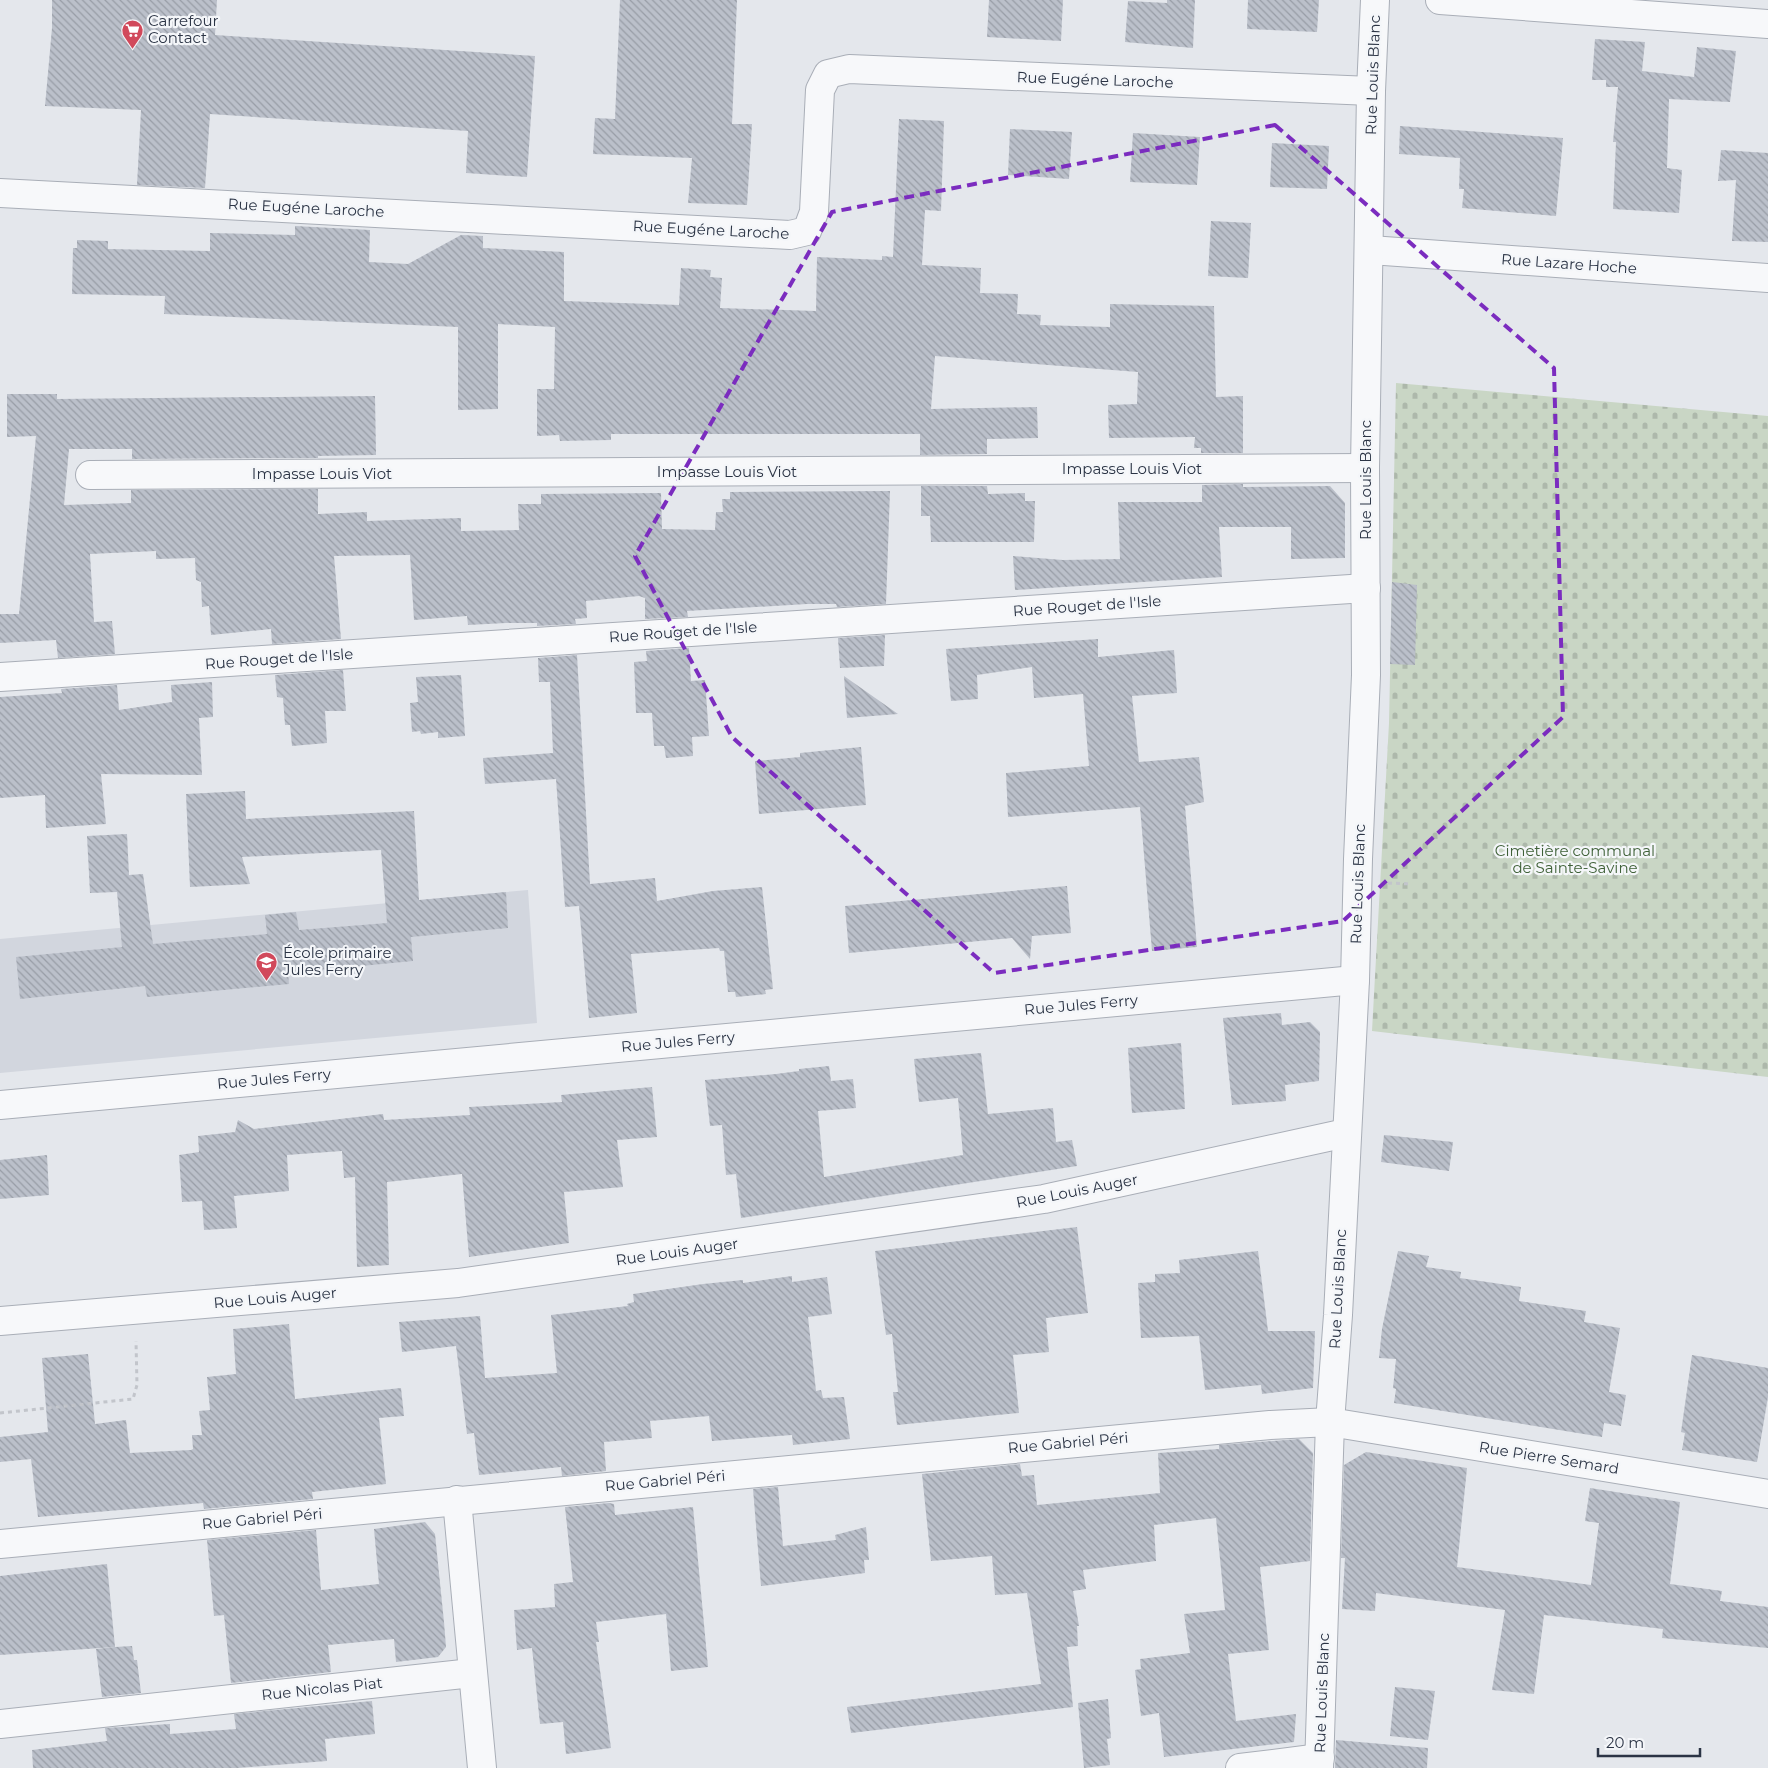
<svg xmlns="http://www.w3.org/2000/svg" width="1768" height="1768" font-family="Montserrat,sans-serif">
  <defs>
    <pattern id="cemetery-stones" width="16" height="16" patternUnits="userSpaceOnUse" patternTransform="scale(1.25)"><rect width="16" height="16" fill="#c9d6c5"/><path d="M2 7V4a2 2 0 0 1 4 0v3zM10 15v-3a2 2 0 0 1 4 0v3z" fill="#adb8ab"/></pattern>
    <pattern id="building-back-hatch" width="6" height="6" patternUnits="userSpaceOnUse" patternTransform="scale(1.25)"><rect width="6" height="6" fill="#bbc0ca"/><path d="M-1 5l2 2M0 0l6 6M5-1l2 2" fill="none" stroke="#989da6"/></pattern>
  </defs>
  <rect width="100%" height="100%" fill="#e4e7ec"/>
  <path fill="#d2d6de" d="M528,890L537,1023L0,1073V939Z"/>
  <path fill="url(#cemetery-stones)" d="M1396,383L1768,416V1077L1372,1031L1389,723Z"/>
  <g fill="url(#building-back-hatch)">
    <path d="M52,0H217L215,35L535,56L527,177L466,173L468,131L210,114L205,188L137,185L141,110L45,106L52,28Z"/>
    <path d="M620,0H737L732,124H752L747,205L688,203L692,158L593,154L595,118L615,119Z"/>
    <path d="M989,0H1063L1061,41L987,37Z"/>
    <path d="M1167,0H1195L1193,48L1125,42L1128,1L1167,3Z"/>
    <path d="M1248,0H1319L1317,32L1247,29Z"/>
    <path d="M1595,39L1645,42L1642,71L1694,77L1697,47L1736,51L1730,102L1669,99L1667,168L1682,170L1679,213L1613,209L1616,142H1613L1618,87H1606V80H1592Z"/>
    <path d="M899,119L944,121L941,211L925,210L922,265L981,268L980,293L1018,294L1017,314L1041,315L1040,325L1110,327V304L1214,306L1216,397L1243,396V453H1201V448H1194L1195,437L1109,438L1108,405L1137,404L1138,372L935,356L931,409L1037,407L1038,438L987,439V454L920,455V434H611V440L560,441L559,435L537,436V389H554L555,327L498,324V409L458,410V327L164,314L165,296L72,294L73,248H77V240L108,241V249L210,251V233L295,235V226L370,230L369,262L408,264L461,235L483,236V248L564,252V301L679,305L681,268L711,270L710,277L722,278L720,308L816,311L817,257L882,260V256L893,257Z"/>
    <path d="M1400,126L1563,138L1556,216L1462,208L1464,189H1459L1460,158L1399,154Z"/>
    <path d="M1010,129L1072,132L1069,179L1008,175Z"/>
    <path d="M1133,133L1200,137L1197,185L1130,182Z"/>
    <path d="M1272,143L1329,146L1327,189L1270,187Z"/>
    <path d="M1721,150L1768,153V242L1732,241L1736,180L1718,181Z"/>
    <path d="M1211,221L1251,223L1248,278L1208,276Z"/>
    <path d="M7,394H57V399L375,396L376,455L318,456V458L132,459V449H69L64,505L131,503V490L318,489V514L367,512V521L461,518V531L519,530L518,504H541V494L661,493L662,529L715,530L716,512H723L722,499H730V492L890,491L886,604L837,607L836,604H807L687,611L688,617L645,619V598L639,596L586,601L587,618L575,619L576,624L537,626V623H506L468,625L467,616L414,620L410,555L334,556L341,639L272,644L271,629L211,635L209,606L202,607L201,582L196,580L195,558L156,559V551L90,554L94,622L112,621L115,654L58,658L56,640L0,643V614H19L36,436L7,437Z"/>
    <path d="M1243,484V487L1330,486L1345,503V558L1291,559V527H1219L1222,577L1015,590L1013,556L1063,560L1120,559L1118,502H1202V485Z"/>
    <path d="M921,486H987L988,494L1025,493V501H1035L1034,542H931L930,516H921Z"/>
    <path d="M1392,582L1417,585L1415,665L1390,664Z"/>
    <path d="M885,635L884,666L840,668L838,638Z"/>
    <path d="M1098,639V657L1174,650L1177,693L1132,696L1139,762L1199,757L1204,802L1185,806L1197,947L1152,951L1140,807L1008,817L1006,773L1089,766L1083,694L1034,698L1032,667L977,675L978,699L951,701L946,649Z"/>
    <path d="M689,648L691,681L705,680L709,736L692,737L693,756L666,758L664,746H654L652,713H636L634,662L647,661L646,651Z"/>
    <path d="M577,655L590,884L655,878L657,901L713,891L762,887L773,989L765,990L766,994L736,997L735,992H728L724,951H720L719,948L631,954L637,1013L589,1018L579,906L565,907L556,779L485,784L483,758L553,753L550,682H539L538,658Z"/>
    <path d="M343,670L346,711H325L327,743L292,746L290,725H285L283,698L277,697L275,675Z"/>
    <path d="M461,675L465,736L438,738V732L421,734L420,731L412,732L410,703L418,702L416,677Z"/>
    <path d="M844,676L898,714L847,718Z"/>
    <path d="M212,682L213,717L199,718L202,775L101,774L106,824L46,828L45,795L0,798V697L62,693L61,689L117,685L119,710L172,702L171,685Z"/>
    <path d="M861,747L866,805L759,814L755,761L800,757V753Z"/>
    <path d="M245,791L246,819L414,811L419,900L506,892L508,928L411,937L413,961L288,973L289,984L147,997L145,986L20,999L16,957L122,947L117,892L90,893L87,836L127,834L129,875L143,874L153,944L267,934L265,915L296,912L299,930L387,923L381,850L242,857L250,884L190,887L186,794Z"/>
    <path d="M1067,886L1071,933L1032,936L1030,959L1012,938L849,953L845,906Z"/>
    <path d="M1281,1013L1282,1025L1310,1022L1320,1032L1319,1081L1285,1085L1286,1101L1232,1105L1223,1018Z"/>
    <path d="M1181,1043L1185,1109L1132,1113L1128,1048Z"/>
    <path d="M981,1053L988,1114L1053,1108L1056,1142L1072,1140L1077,1166L741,1218L736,1174L726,1175L722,1125L710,1126L705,1080L776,1074L799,1071V1069L829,1066L831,1081L853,1079L856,1108L818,1111L824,1177L963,1155L958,1098L919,1102L914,1059Z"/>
    <path d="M652,1087L657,1137L617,1140L623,1187L564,1192L569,1243L469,1257L462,1174L387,1182L389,1265L357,1267L355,1177L344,1178L342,1151L287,1155L289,1191L234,1196L237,1228L204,1230L202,1201L182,1202L179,1155L199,1152L198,1136L235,1132L238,1120L254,1129L383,1114L384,1120L470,1115L469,1107L562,1102L561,1095Z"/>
    <path d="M1384,1135L1453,1142L1449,1171L1381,1162Z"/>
    <path d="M47,1155L49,1195L0,1199V1160Z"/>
    <path d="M1077,1227L1088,1313L1046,1318L1049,1352L1013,1355L1019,1413L897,1425L893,1392H898L892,1334L886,1335L875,1251Z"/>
    <path d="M1258,1251L1268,1331H1315L1313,1388L1262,1394L1261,1385L1205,1390L1199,1336L1141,1338L1138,1283L1155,1282V1274L1180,1273L1179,1260Z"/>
    <path d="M1398,1251L1429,1256L1426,1267L1461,1272L1460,1278L1521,1287L1519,1301L1586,1311L1584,1322L1620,1328L1609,1392L1626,1395L1621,1426L1604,1423L1602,1437L1394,1403L1396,1389L1393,1388L1396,1359L1379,1358L1382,1329Z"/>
    <path d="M792,1276V1282L827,1277L832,1314L808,1317L816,1391L821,1390L823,1398L844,1397L850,1439L793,1445L792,1435L712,1441L709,1416L650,1421L652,1438L604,1442L606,1471L562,1476L561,1467L479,1475L474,1433L467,1434L456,1346L402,1352L399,1322L480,1316L485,1378L557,1373L551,1315L628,1306L627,1304L634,1302L633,1294L703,1284L743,1280V1283Z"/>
    <path d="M289,1324L295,1399L401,1388L404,1416L379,1418L386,1484L312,1492L313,1499L204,1509L203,1503L38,1517L31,1459L0,1462V1437L48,1432L42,1358L88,1354L95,1424L126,1420L130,1453L191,1450L193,1449L192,1435H202L199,1411L210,1410L207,1377L236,1374L233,1329Z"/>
    <path d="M1692,1355L1768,1368V1397L1757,1462L1682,1450L1685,1433L1681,1432Z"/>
    <path d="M1299,1439L1313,1453L1310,1561L1260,1567L1269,1650L1228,1654L1236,1721L1296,1714L1294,1742L1164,1757L1159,1713L1141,1716L1135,1670L1141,1669L1140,1659L1190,1653L1184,1614L1225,1610L1216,1518L1154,1525L1156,1561L1083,1570L1086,1589L1073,1591L1079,1626H1077L1078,1646L1067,1647L1073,1707L851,1733L847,1707L1041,1684L1027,1593L995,1595L992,1556L931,1561L922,1474L1020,1464L1022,1476L1034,1475L1037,1505L1160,1493L1158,1453L1219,1449V1445Z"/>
    <path d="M1366,1452L1467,1468L1457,1567L1591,1585L1599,1523L1585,1521L1590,1488L1680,1502L1670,1584L1722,1591L1720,1601L1768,1607V1648L1662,1638L1663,1629L1544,1615L1534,1694L1492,1690L1505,1610L1376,1593L1375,1611L1342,1609L1345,1558H1341L1344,1465Z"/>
    <path d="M778,1487L783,1546L836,1540L835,1535L866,1527L869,1560H864L865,1573L761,1586L753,1489Z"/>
    <path d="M609,1503L614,1504L615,1515L693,1507L708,1667L671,1671L666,1614L596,1622L599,1642H596L611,1748L566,1754L563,1722L540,1724L532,1648L517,1650L514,1610L555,1607L554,1584L573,1582L565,1507Z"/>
    <path d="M425,1522L435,1534L444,1622L446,1647L438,1657L396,1662L394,1639L328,1645L331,1672L231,1683L224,1615L214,1616L207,1540L316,1530L321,1590L379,1584L374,1529Z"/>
    <path d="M107,1564L115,1647L132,1646L134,1660H137L141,1693L102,1697L96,1649L115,1647L0,1655V1576Z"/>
    <path d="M1395,1687L1435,1691L1428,1740L1390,1736Z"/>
    <path d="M1108,1699L1111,1738L1107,1739L1110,1765L1084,1768L1078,1703Z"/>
    <path d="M372,1701L375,1734L325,1739L327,1761L237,1768H33L32,1750L107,1741L105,1728L170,1724V1734L236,1729L234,1714Z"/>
    <path d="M1336,1740L1428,1748L1427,1768H1335Z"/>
  </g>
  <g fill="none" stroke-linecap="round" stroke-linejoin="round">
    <defs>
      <g id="street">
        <path d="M1440,0L1768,24"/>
        <path d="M0,193L790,235L807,231L814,212L820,90L828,74L849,69L1371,91"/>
        <path d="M1370,250L1768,278"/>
        <path d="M90,475L1365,468"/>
        <path d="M0,677L1366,588"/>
        <path d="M0,1105L1355,980"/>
        <path d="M0,1321L458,1283L1044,1199L1346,1133"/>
        <path d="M457,1500L482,1768"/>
        <path d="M0,1544L1270,1425L1330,1422L1768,1494"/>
        <path d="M0,1724L472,1673"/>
        <path d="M1240,1768L1320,1758"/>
        <path d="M1319,1768L1330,1422L1338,1315L1355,980L1358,859L1366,675L1365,468L1371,91L1375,0"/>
      </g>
    </defs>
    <use href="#street" stroke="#a9aeb7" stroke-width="30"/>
    <g stroke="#c2c5cb" stroke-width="3" stroke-dasharray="4 4" stroke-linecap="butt">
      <path d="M1388,883L1411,884"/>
      <path d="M0,1413L133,1399L137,1385L136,1341"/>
    </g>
    <use href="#street" stroke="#f7f8fa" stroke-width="28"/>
  </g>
  <path fill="none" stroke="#7b2cbf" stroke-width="4" stroke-dasharray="10 6" stroke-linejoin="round" d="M1275,125L1554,368L1563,717L1343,921L994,973L732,737L635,556L832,212Z"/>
  <defs>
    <symbol id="supermarket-pin" viewBox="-11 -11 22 30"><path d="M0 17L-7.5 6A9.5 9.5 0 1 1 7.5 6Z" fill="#d1495b" stroke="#f4f6f9"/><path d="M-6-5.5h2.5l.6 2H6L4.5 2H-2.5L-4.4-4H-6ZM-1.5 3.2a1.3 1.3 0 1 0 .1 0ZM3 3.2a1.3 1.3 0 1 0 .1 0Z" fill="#fff"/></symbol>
    <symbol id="school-pin" viewBox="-11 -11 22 30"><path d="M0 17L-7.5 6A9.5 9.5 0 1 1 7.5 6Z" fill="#d1495b" stroke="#f4f6f9"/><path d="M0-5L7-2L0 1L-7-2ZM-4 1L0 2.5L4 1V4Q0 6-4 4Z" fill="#fff"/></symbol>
  </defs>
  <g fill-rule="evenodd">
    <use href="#supermarket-pin" x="120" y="18" width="25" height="34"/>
    <use href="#school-pin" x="254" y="950" width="25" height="34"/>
  </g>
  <g text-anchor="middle" stroke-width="4.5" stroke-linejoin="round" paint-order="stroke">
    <g font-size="15" fill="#2b3445" stroke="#f4f6f9" text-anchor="start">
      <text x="148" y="26">Carrefour<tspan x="148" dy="17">Contact</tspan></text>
      <text x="283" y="958">École primaire<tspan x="283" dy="17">Jules Ferry</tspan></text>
    </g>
    <g font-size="15" fill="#2b3445" stroke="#f4f6f9">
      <text transform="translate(1373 75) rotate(-88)" y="5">Rue Louis Blanc</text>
      <text transform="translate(1095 80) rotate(2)" y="5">Rue Eugéne Laroche</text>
      <text transform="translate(306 208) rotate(3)" y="5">Rue Eugéne Laroche</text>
      <text transform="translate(711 230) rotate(3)" y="5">Rue Eugéne Laroche</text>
      <text transform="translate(1569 264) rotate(4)" y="5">Rue Lazare Hoche</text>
      <text x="1132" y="474">Impasse Louis Viot</text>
      <text x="727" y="477">Impasse Louis Viot</text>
      <text x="322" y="479">Impasse Louis Viot</text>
      <text transform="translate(1366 480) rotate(-90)" y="5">Rue Louis Blanc</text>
      <text transform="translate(1087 606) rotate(-4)" y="5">Rue Rouget de l'Isle</text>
      <text transform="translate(683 632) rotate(-4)" y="5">Rue Rouget de l'Isle</text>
      <text transform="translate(279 659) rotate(-4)" y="5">Rue Rouget de l'Isle</text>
      <text transform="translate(1358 884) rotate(-88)" y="5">Rue Louis Blanc</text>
      <text transform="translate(1081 1005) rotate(-5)" y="5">Rue Jules Ferry</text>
      <text transform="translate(678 1042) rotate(-5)" y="5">Rue Jules Ferry</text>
      <text transform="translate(274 1079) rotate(-5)" y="5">Rue Jules Ferry</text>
      <text transform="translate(1077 1191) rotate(-11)" y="5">Rue Louis Auger</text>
      <text transform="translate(677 1252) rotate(-8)" y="5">Rue Louis Auger</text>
      <text transform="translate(1338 1289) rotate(-87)" y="5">Rue Louis Blanc</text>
      <text transform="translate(275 1298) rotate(-5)" y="5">Rue Louis Auger</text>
      <text transform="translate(1068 1443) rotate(-5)" y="5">Rue Gabriel Péri</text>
      <text transform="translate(1549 1458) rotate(9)" y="5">Rue Pierre Semard</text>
      <text transform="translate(665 1481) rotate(-5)" y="5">Rue Gabriel Péri</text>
      <text transform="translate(262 1519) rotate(-5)" y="5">Rue Gabriel Péri</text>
      <text transform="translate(322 1689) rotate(-6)" y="5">Rue Nicolas Piat</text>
      <text transform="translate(1322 1693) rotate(-88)" y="5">Rue Louis Blanc</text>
    </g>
    <g font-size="15" fill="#3f6138" stroke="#f4f6f9">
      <text x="1575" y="856">Cimetière communal<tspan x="1575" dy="17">de Sainte-Savine</tspan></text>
    </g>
  </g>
  <path d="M1598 1748v8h102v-8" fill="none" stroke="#2b3445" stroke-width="2.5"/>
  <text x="1606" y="1748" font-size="15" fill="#2b3445" stroke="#f4f6f9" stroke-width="4" paint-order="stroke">20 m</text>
</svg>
